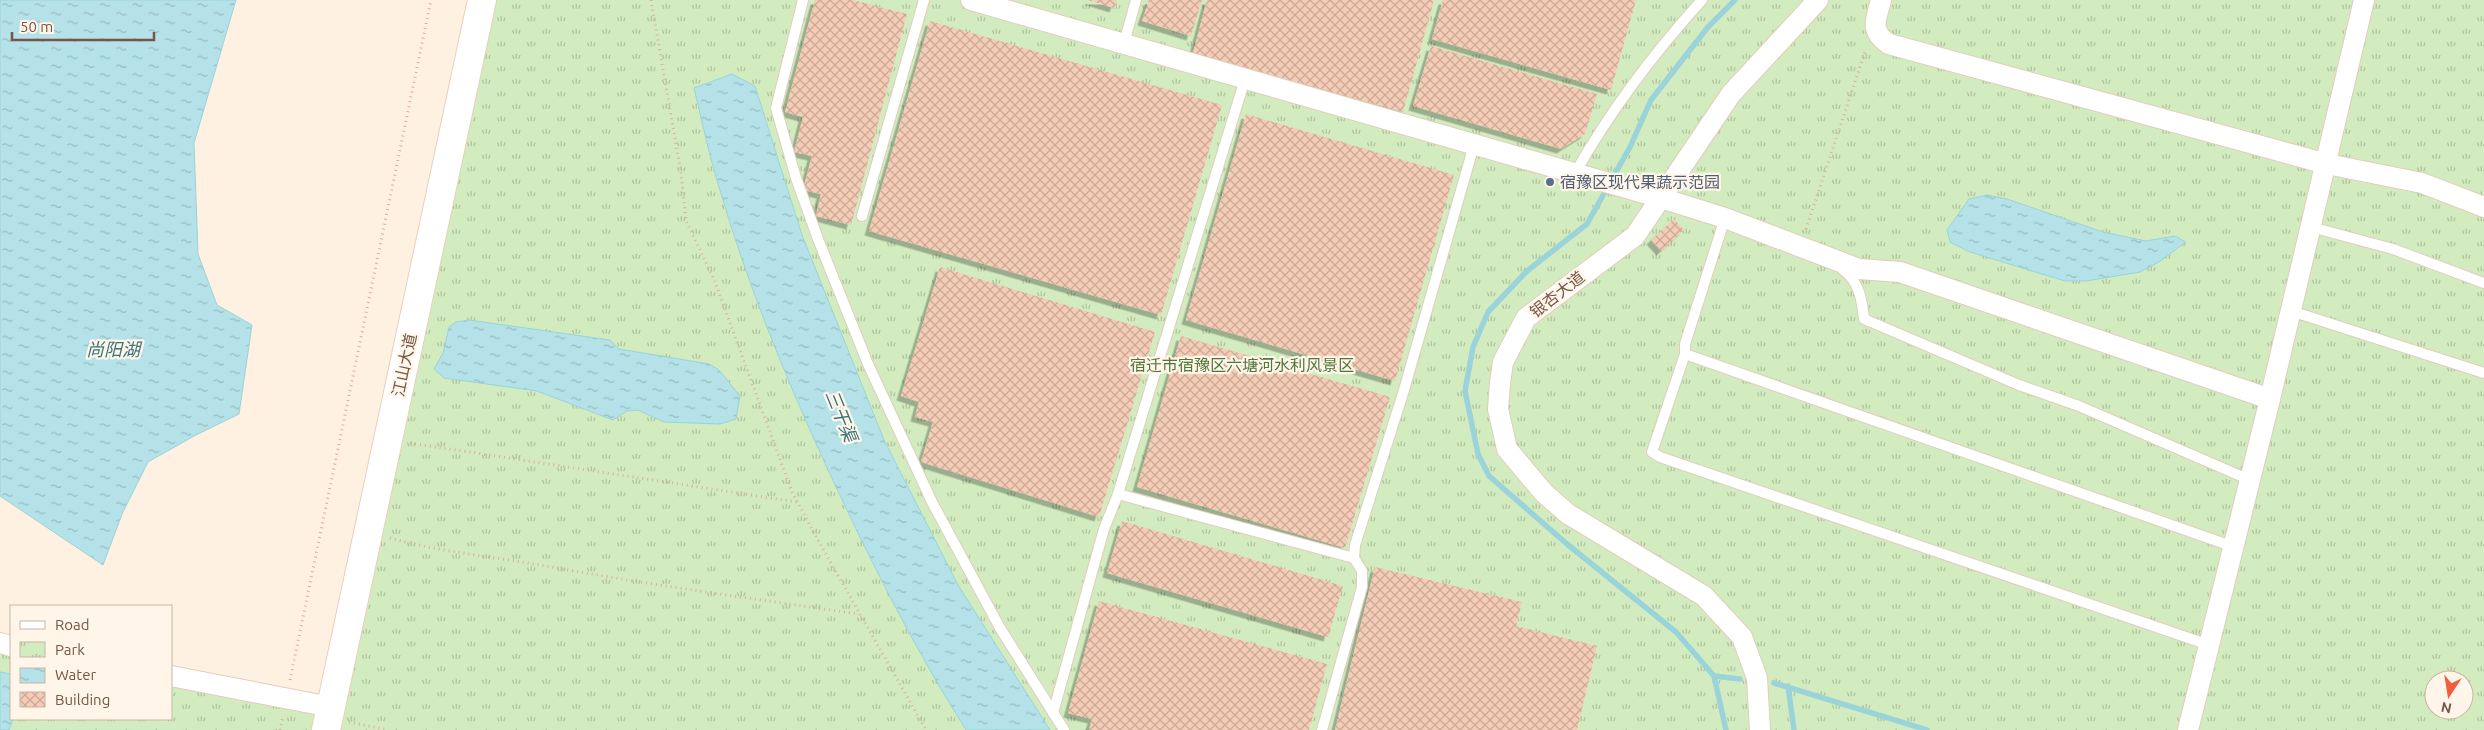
<svg xmlns="http://www.w3.org/2000/svg" width="2484" height="730" font-family="Ubuntu,'Noto Sans SC',sans-serif">
  <defs>
    <pattern id="park-tufts" width="24" height="20" patternUnits="userSpaceOnUse" patternTransform="scale(1.25)"><rect width="24" height="20" fill="#d2ecbf"/><path d="M3 7l-1-3M5 7V3M7 7l1-3M15 17l-1-3M17 17v-4M19 17l1-3" fill="none" stroke="#afc29d"/></pattern>
    <pattern id="water-ripples" width="26" height="14" patternUnits="userSpaceOnUse" patternTransform="scale(1.25)"><rect width="26" height="14" fill="#b4e2e8"/><path d="M2 4q2-2 4 0t4 0M15 11q2-2 4 0t4 0" fill="none" stroke="#97babe"/></pattern>
    <pattern id="building-cross-hatch" width="8" height="8" patternUnits="userSpaceOnUse" patternTransform="scale(1.25)"><rect width="8" height="8" fill="#f5cdb7"/><path d="M0 0l8 8M0 8l8-8" fill="none" stroke="#cba997"/></pattern>
    <filter id="shadow"><feDropShadow dx="-4.5" dy="4.5" stdDeviation="0" flood-color="#0004"/></filter>
  </defs>
  <rect width="100%" height="100%" fill="#fef1e1"/>
  <path fill="url(#park-tufts)" fill-rule="evenodd" d="M494,0H2484V730H0V636L11,639V719H171V671L343,706ZM2434,680H2464V710H2434Z"/>
  <g fill="url(#water-ripples)" stroke="#9ad3da">
    <path d="M0,0H236L194,143L198,254L217,305L252,325L239,414L194,436L148,462L122,514L103,565L0,496Z"/>
    <path d="M732,74L755,86L802,235L884,440L958,585L1050,730H966C911,643 866,552 823,459C783,371 746,280 719,187C709,155 702,121 694,88Z"/>
    <path d="M1987,195L2007,199L2103,232L2146,241L2175,236L2186,242L2159,262L2140,272L2086,281H2065L1970,252L1950,242L1947,230L1969,199Z"/>
    <path d="M469,320L610,340L619,349L709,364L719,370L740,396L736,419L720,424L664,422L638,410L627,411L613,420L537,391L444,378L434,369L443,353L449,327L456,322Z"/>
    <path d="M0,672L11,674L13,719L9,730H0Z"/>
  </g>
  <g fill="none" stroke-linecap="round" stroke-linejoin="round">
    <g stroke="#9ad3da" stroke-width="5.5">
      <path d="M1714,676L1740,679"/>
      <path d="M1774,683L1927,730"/>
      <path d="M1788,686L1794,730"/>
      <path d="M1726,730L1714,676L1676,632L1567,544L1489,476L1478,454L1465,391L1473,347L1488,312L1527,271L1587,224L1630,147L1651,100L1708,27L1735,0"/>
    </g>
  </g>
  <g fill="url(#building-cross-hatch)" filter="url(#shadow)">
    <path d="M815,0H853L907,14L851,225L816,216L821,194L803,190L812,156L794,152L803,117L785,112Z"/>
    <path d="M1088,0H1117L1114,8Z"/>
    <path d="M1149,0H1202L1191,36L1142,21Z"/>
    <path d="M1207,0H1434L1403,112L1193,53Z"/>
    <path d="M1443,0H1636L1611,90L1432,39Z"/>
    <path d="M930,21L1222,105L1161,315L869,231Z"/>
    <path d="M1431,46L1597,94L1585,134L1561,149L1413,106Z"/>
    <path d="M1246,114L1454,175L1395,381L1186,320Z"/>
    <path d="M1674,219L1684,230L1661,251L1651,240Z"/>
    <path d="M940,267L1155,332L1099,517L921,462L933,422L915,417L919,402L901,396Z"/>
    <path d="M1181,336L1390,397L1345,548L1137,487Z"/>
    <path d="M1122,521L1343,586L1328,637L1107,573Z"/>
    <path d="M1375,567L1522,602L1516,626L1597,646L1577,730H1335Z"/>
    <path d="M1099,601L1327,664L1309,730H1089L1092,719L1068,713Z"/>
  </g>
  <g fill="none" stroke-linecap="round" stroke-linejoin="round">
    <defs>
      <g id="service">
        <path d="M803,0L776,108L796,178L818,239L868,364L932,502L1000,628L1064,730"/>
        <path d="M1124,43L1136,0"/>
        <path d="M1575,173C1611,110 1653,54 1702,0"/>
        <path d="M862,216L924,0"/>
        <path d="M1725,218L1685,344V354L2234,547"/>
        <path d="M2311,227L2393,249L2484,283"/>
        <path d="M1842,269C1859,281 1862,299 1864,319L2019,385L2079,406L2250,480"/>
        <path d="M2291,311L2484,373"/>
        <path d="M1685,354L1652,452L1660,457L2209,645"/>
        <path d="M1118,494L1354,558"/>
        <path d="M1053,713L1104,529L1118,494L1245,79"/>
        <path d="M1322,730L1362,587V571L1354,558L1355,545L1404,390L1474,145"/>
      </g>
      <g id="minor">
        <path d="M971,0L1661,198L1725,218L1859,269L1900,272L2270,399"/>
        <path d="M1881,0C1876,20 1869,31 1889,44L2327,164L2422,183L2484,207"/>
        <path d="M0,643L11,646"/>
        <path d="M171,676L331,707"/>
        <path d="M1760,730L1757,678L1742,637L1704,596L1568,514L1544,493L1507,449L1498,409L1500,383L1503,362L1526,318L1635,236L1731,94L1818,0"/>
        <path d="M2188,730L2270,399L2364,0"/>
      </g>
      <path id="secondary" d="M326,730L482,0"/>
    </defs>
    <use href="#service" stroke="#e2cdbc" stroke-width="12"/>
    <use href="#minor" stroke="#e2cdbc" stroke-width="22"/>
    <use href="#secondary" stroke="#eacfbc" stroke-width="30"/>
    <g stroke="#d9b09a" stroke-width="3" stroke-dasharray="1 4" stroke-linecap="butt">
      <path d="M651,0L681,173L686,221L714,279L792,492L819,542L926,730"/>
      <path d="M1806,229L1866,49"/>
      <path d="M410,443L797,502"/>
      <path d="M390,538C441,552 494,557 546,566C650,585 755,599 859,614"/>
      <path d="M290,680L431,0"/>
      <path d="M349,722L388,730"/>
      <path d="M280,730L283,716"/>
    </g>
    <use href="#service" stroke="#fff" stroke-width="10"/>
    <use href="#minor" stroke="#fff" stroke-width="20"/>
    <use href="#secondary" stroke="#fff" stroke-width="28"/>
  </g>
  <circle fill="#5c6f8a" stroke="#fff5e8" stroke-width="2" cx="1550" cy="182" r="5"/>
  <g text-anchor="middle" stroke-width="4.5" stroke-linejoin="round" paint-order="stroke">
    <g font-size="16" fill="#4e5e75" stroke="#fff5e8" text-anchor="start">
      <text x="1560" y="188">宿豫区现代果蔬示范园</text>
    </g>
    <g font-size="16" fill="#765646" stroke="#fff5e8">
      <text transform="translate(1557 294) rotate(-38)" y="6">银杏大道</text>
      <text transform="translate(404 365) rotate(-78)" y="6">江山大道</text>
    </g>
    <g font-size="16" fill="#4f773b" stroke="#fff5e8">
      <text x="1242" y="371">宿迁市宿豫区六塘河水利风景区</text>
    </g>
    <g font-size="18" font-style="italic" fill="#39747d" stroke="#fff5e8">
      <text x="113" y="356">尚阳湖</text>
      <text transform="translate(841 416) rotate(68)" y="6">三干渠</text>
    </g>
  </g>
  <rect x="10" y="605" width="162" height="115" fill="#fff5e8" stroke="#c8b5a7"/>
  <rect x="20" y="621" width="25" height="8" fill="#ffffff" stroke="#c8b5a7"/>
  <text x="55" y="630" font-size="15" fill="#765646">Road</text>
  <rect x="20" y="642" width="25" height="15" fill="url(#park-tufts)" stroke="#c8b5a7"/>
  <text x="55" y="655" font-size="15" fill="#765646">Park</text>
  <rect x="20" y="668" width="25" height="15" fill="url(#water-ripples)" stroke="#c8b5a7"/>
  <text x="55" y="680" font-size="15" fill="#765646">Water</text>
  <rect x="20" y="692" width="25" height="15" fill="url(#building-cross-hatch)" stroke="#c8b5a7"/>
  <text x="55" y="705" font-size="15" fill="#765646">Building</text>
  <g transform="translate(2449 695) rotate(192)"><circle r="24" fill="#fff5e8" stroke="#c8b5a7"/>
  <path d="M0-4L9 19L0 12L-9 19Z" fill="#f05f3e"/>
  <text y="-8" font-size="14" font-weight="bold" text-anchor="middle" fill="#765646">N</text>
  </g>
  <path d="M12 32v8h142v-8" fill="none" stroke="#765646" stroke-width="2.5"/>
  <text x="20" y="32" font-size="15" fill="#765646" stroke="#fff5e8" stroke-width="4" paint-order="stroke">50 m</text>
</svg>
